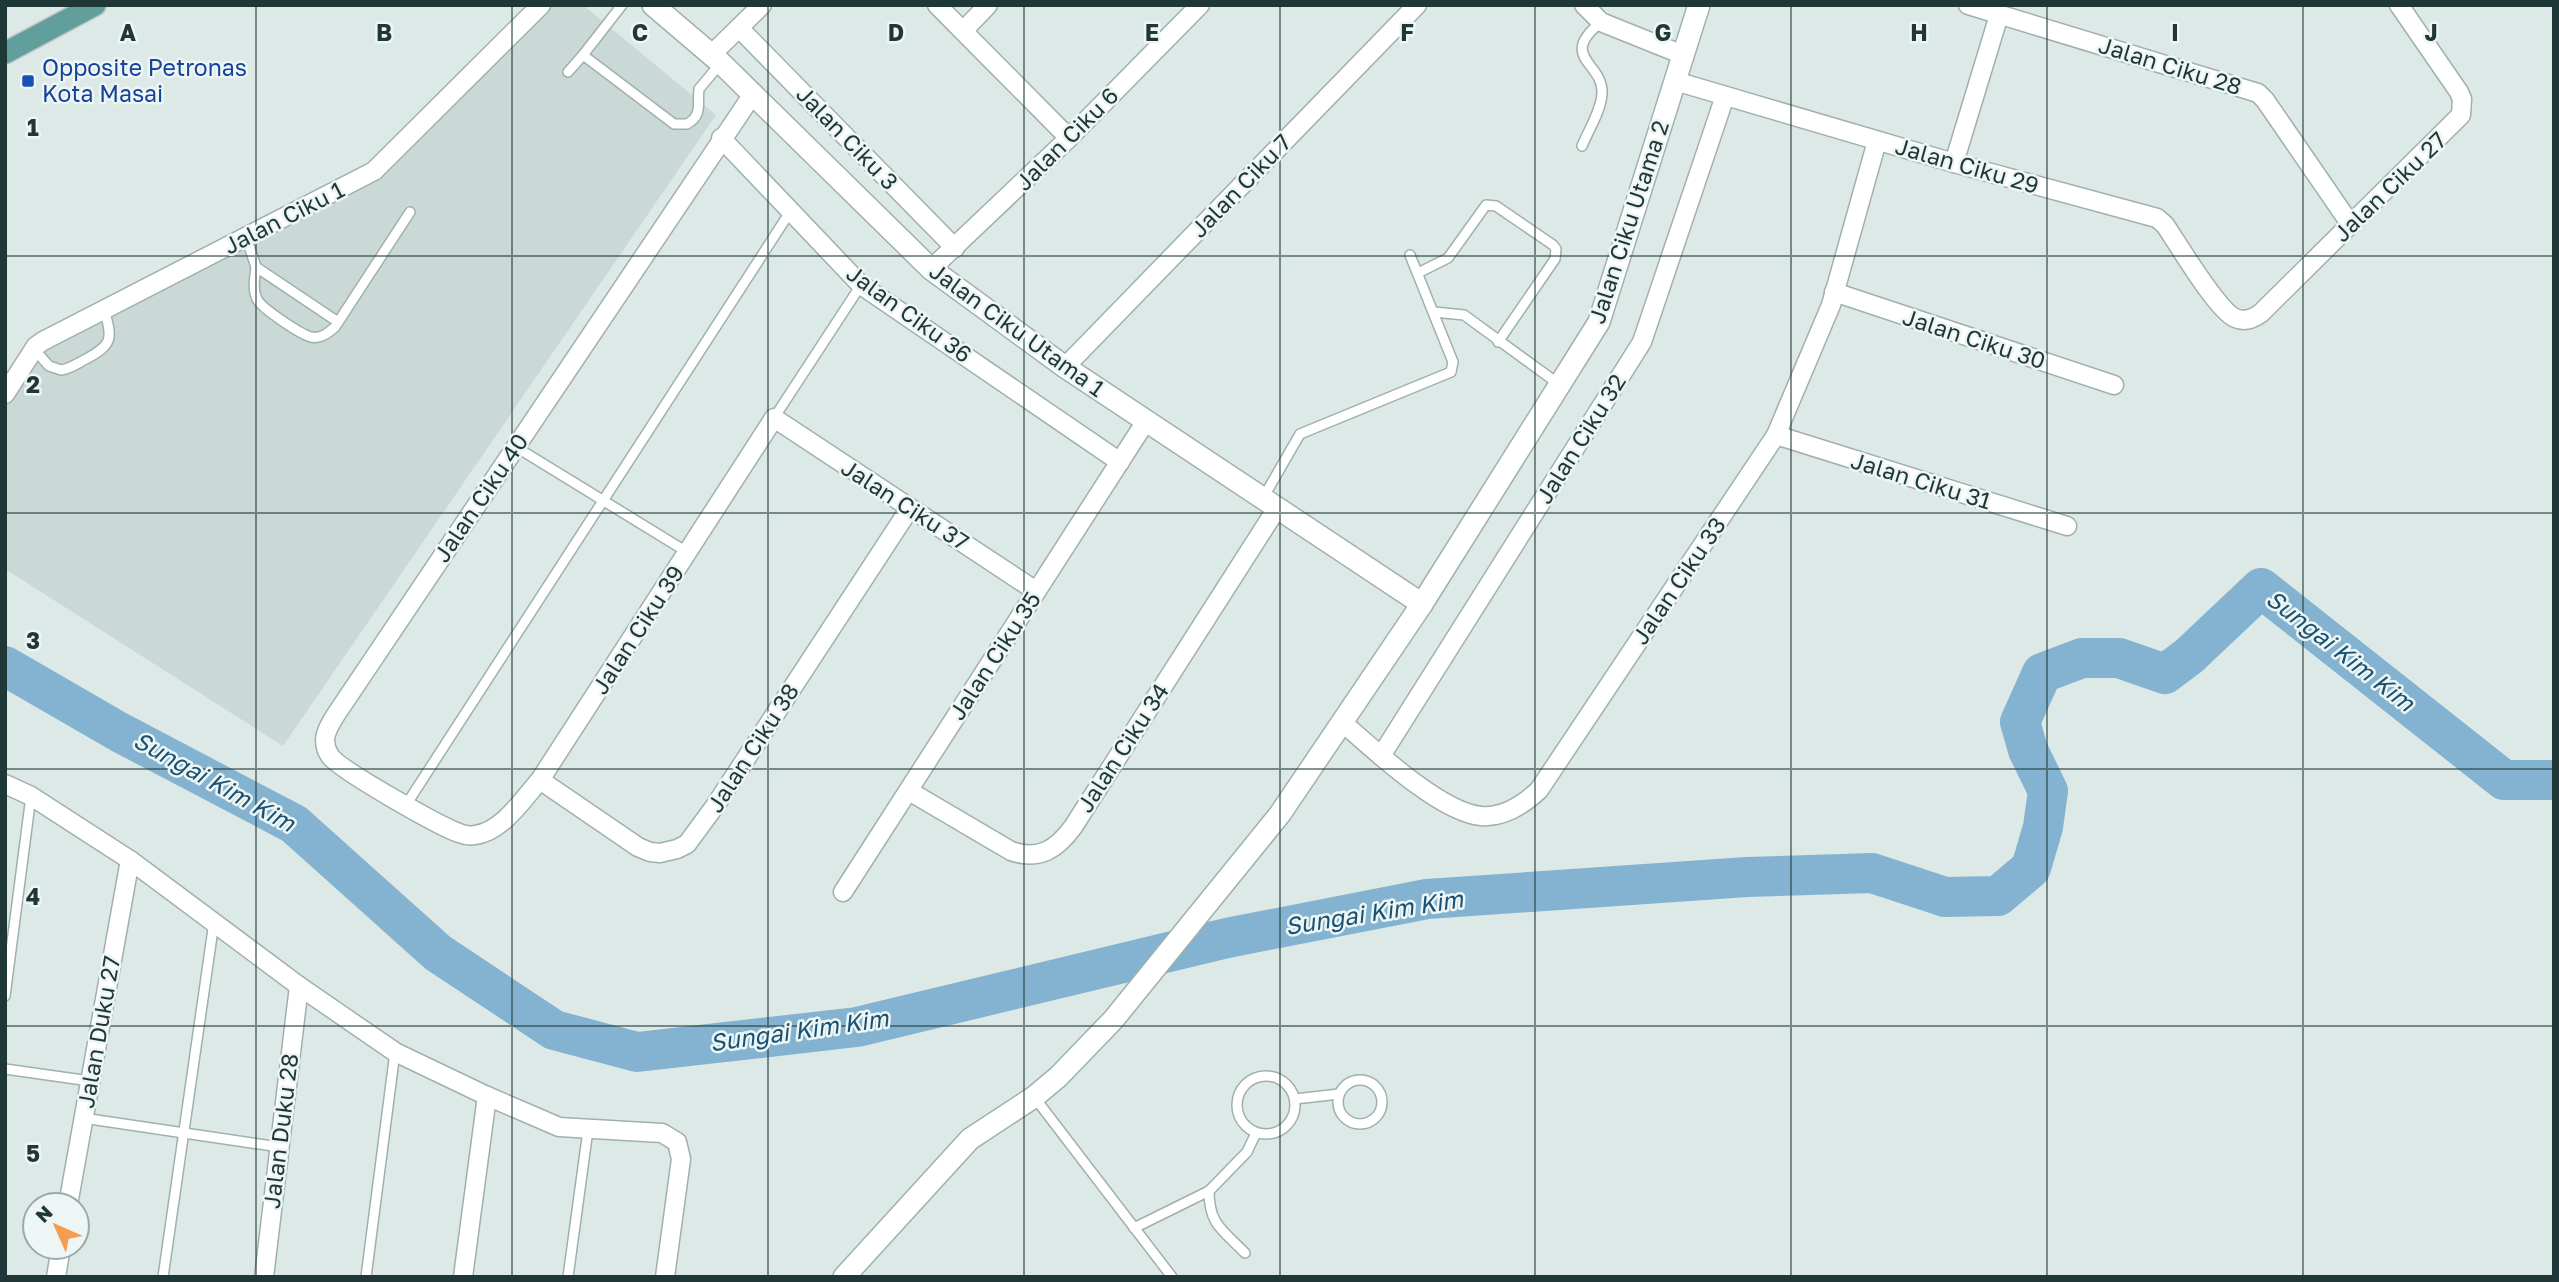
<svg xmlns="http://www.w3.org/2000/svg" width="2559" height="1282" font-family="'Golos Text',sans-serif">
  <rect width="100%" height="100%" fill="#dde9e6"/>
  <path fill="#cbd9d6" d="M548,5H583L716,115L283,746L5,569V401L28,360L372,182Z"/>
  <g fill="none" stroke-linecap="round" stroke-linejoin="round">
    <path stroke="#83b3d0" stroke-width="40" d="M5,666L119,732L294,824L438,953L554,1030L637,1052L857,1027L1227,938L1427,899L1747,877L1872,873L1945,897L1998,896L2031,868L2043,827L2048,791L2028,750L2020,722L2042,673L2082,658H2119L2165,674L2189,656L2261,588L2504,780H2554"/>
    <defs>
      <g id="service">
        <path d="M622,5L583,55L674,124H687C703,115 697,104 699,89L720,64"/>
        <path d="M568,72L583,55"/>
        <path d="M1582,146C1588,131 1601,111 1602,94C1604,62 1557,58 1601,22"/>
        <path d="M246,237L256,267L338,322"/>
        <path d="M256,267C255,277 252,289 257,299C261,308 300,334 311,337C321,339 328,333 335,327L410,212"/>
        <path d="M1418,273L1448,258L1486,205L1496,206L1553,245L1556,249L1555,259L1498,342"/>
        <path d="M1434,312L1464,315L1560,385"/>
        <path d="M34,349L49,366L61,370C70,369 78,363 86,359C114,344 112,338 104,309"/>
        <path d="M774,418L861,285"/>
        <path d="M516,447L687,552"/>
        <path d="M1263,498L1300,434L1451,372L1453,362L1410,255"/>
        <path d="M406,805L790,212"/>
        <path d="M5,996L31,796"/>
        <path d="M5,1069L90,1081"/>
        <circle cx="1266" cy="1105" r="29"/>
        <circle cx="1360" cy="1102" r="22"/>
        <path d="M1035,1098L1172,1277"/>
        <path d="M1295,1099L1339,1094"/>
        <path d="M83,1118L279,1147"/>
        <path d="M1209,1191L1247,1152L1256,1133"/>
        <path d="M1134,1228L1209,1191C1209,1225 1223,1230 1245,1253"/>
        <path d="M163,1277L214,922"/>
        <path d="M366,1277L395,1052"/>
        <path d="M568,1277L588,1130"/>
      </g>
      <g id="minor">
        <path d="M937,5L1069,138"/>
        <path d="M1584,5L1601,22L1683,55"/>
        <path d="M1968,5L2258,93L2265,100L2351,225"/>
        <path d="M739,28L955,248"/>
        <path d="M963,31L988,5"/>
        <path d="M712,54L762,5"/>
        <path d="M1675,81L1954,163L2157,218L2165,225C2178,244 2217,310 2235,318C2244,322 2253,319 2261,313L2461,115L2462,99L2459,92L2399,5"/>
        <path d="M753,94L335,716C327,729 320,741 330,756C340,770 439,826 459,833C464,835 470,836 475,835C502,832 523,799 540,780L774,418L1036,591"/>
        <path d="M721,138L861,285L1120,462"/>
        <path d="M1954,163L1999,15"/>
        <path d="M931,269L1069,138L1200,5"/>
        <path d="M1834,292L2114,385"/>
        <path d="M1065,367L1417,5"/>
        <path d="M5,394L36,346L43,341L374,171L541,5"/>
        <path d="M1776,435L2067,526"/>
        <path d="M1342,722C1373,749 1441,813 1481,816C1504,818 1523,805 1539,790L1776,435L1831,305L1877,141"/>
        <path d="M1381,756L1642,342L1725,96"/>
        <path d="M540,780L638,847L650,852L660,853L677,849L687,844L715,806L910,508"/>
        <path d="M5,784L31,796L130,860L299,986L395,1052L487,1096L559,1127L662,1133L677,1142L681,1159L665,1277"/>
        <path d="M909,791L1011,851C1039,861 1057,849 1073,827L1277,508"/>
        <path d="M843,892L1146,421"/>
        <path d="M68,1205L130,860"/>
        <path d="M56,1277L61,1247"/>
        <path d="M264,1277L299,986"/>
        <path d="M463,1277L487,1096"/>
      </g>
      <g id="tertiary">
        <path d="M653,5L721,63L931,269L1065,367L1422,604"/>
        <path d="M844,1277L970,1139L1034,1097L1058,1077L1113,1020L1280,814L1422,604L1599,322L1699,5"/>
      </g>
      <path id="primary" d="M5,53L95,5"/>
    </defs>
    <use href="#service" stroke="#a0b0ae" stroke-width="12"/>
    <use href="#minor" stroke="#a0b0ae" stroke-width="21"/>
    <use href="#tertiary" stroke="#a0b0ae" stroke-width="24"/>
    <use href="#primary" stroke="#bcc3c3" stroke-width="24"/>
    <use href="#service" stroke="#fff" stroke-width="9"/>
    <use href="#minor" stroke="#fff" stroke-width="18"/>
    <use href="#tertiary" stroke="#fff" stroke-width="21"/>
    <use href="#primary" stroke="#619f9d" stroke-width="21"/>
  </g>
  <path fill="none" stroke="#1f3837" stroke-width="2" stroke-opacity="0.55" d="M256,5V1277M512,5V1277M768,5V1277M1024,5V1277M1280,5V1277M1535,5V1277M1791,5V1277M2047,5V1277M2303,5V1277M5,256H2554M5,513H2554M5,769H2554M5,1026H2554"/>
  <rect fill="#1a4fb4" stroke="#edf6f4" stroke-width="2.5" x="21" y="74" width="14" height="14" rx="3.5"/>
  <g text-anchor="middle" stroke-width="5" stroke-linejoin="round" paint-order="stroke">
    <g font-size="23" fill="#1f3837" stroke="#edf6f4">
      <text transform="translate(2170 66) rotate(17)" y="8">Jalan Ciku 28</text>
      <text transform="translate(847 138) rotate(46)" y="8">Jalan Ciku 3</text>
      <text transform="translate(1067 139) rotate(-45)" y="8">Jalan Ciku 6</text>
      <text transform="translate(1967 166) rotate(16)" y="8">Jalan Ciku 29</text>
      <text transform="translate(1241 186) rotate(-46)" y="8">Jalan Ciku 7</text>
      <text transform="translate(2390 187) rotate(-44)" y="8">Jalan Ciku 27</text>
      <text transform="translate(284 218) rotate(-27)" y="8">Jalan Ciku 1</text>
      <text transform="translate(1629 222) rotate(-72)" y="8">Jalan Ciku Utama 2</text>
      <text transform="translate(909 314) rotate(36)" y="8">Jalan Ciku 36</text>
      <text transform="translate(1017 330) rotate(36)" y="8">Jalan Ciku Utama 1</text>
      <text transform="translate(1974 339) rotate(18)" y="8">Jalan Ciku 30</text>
      <text transform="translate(1581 439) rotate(-58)" y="8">Jalan Ciku 32</text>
      <text transform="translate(1921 481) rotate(17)" y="8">Jalan Ciku 31</text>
      <text transform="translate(481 498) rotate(-56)" y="8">Jalan Ciku 40</text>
      <text transform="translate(905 505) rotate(33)" y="8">Jalan Ciku 37</text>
      <text transform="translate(1679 581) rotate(-56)" y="8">Jalan Ciku 33</text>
      <text transform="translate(638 630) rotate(-57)" y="8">Jalan Ciku 39</text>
      <text transform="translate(995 656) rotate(-57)" y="8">Jalan Ciku 35</text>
      <text transform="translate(753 748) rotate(-57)" y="8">Jalan Ciku 38</text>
      <text transform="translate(1123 748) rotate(-57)" y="8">Jalan Ciku 34</text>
      <text transform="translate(99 1032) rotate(-80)" y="8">Jalan Duku 27</text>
      <text transform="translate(281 1131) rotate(-83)" y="8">Jalan Duku 28</text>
    </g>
    <g font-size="23" fill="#164399" stroke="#edf6f4" text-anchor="start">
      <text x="42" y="76">Opposite Petronas<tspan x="42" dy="26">Kota Masai</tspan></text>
    </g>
    <g font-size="24" font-style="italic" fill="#195174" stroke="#edf6f4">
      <text transform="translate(2340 651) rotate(38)" y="8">Sungai Kim Kim</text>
      <text transform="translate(214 782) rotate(29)" y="8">Sungai Kim Kim</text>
      <text transform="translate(1374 913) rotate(-9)" y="8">Sungai Kim Kim</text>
      <text transform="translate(799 1031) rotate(-8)" y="8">Sungai Kim Kim</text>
    </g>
  </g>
  <g font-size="23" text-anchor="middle" font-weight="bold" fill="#1f3837" stroke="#edf6f4" stroke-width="5" stroke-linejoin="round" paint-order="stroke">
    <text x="128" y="41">A</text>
    <text x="384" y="41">B</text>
    <text x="640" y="41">C</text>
    <text x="896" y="41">D</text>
    <text x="1152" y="41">E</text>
    <text x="1407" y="41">F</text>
    <text x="1663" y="41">G</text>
    <text x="1919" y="41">H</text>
    <text x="2175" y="41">I</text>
    <text x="2431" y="41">J</text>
    <text x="33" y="136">1</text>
    <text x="33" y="393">2</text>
    <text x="33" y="649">3</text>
    <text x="33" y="905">4</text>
    <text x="33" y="1162">5</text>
  </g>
  <rect width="2559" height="1282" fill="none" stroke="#1f3837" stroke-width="14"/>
  <g transform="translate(56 1226) rotate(315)"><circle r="33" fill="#edf6f4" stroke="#9baaa8" stroke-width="2"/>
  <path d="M0-5L12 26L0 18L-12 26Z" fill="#f39d51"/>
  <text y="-10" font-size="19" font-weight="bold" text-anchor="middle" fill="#1f3837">N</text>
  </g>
</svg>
